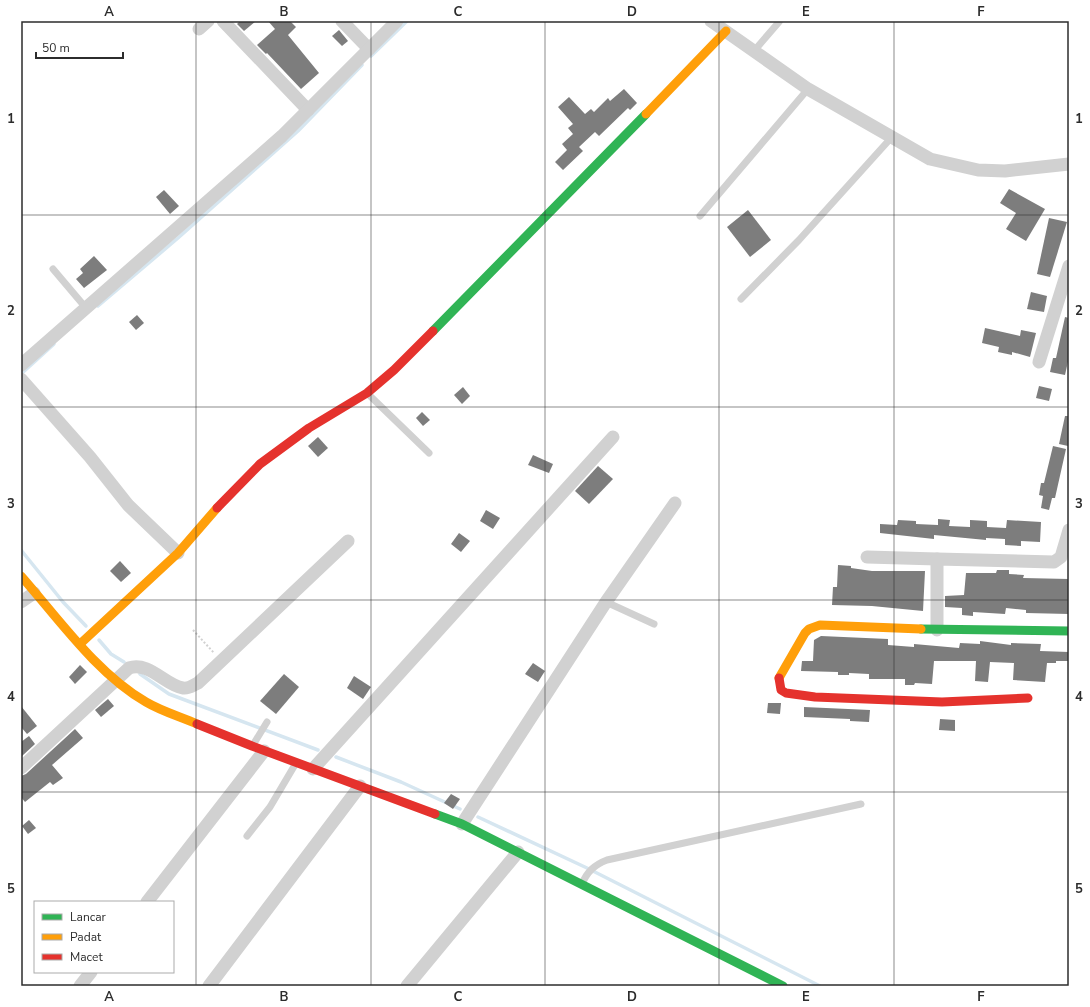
<svg xmlns="http://www.w3.org/2000/svg" width="1090" height="1007" font-family="'Nunito Sans',sans-serif">
  <rect width="100%" height="100%" fill="#fff"/>
  <g fill="none" stroke-linecap="round" stroke-linejoin="round">
    <g stroke="#d6e6f0" stroke-width="3.5">
      <path d="M371,56L407,21"/>
      <path d="M98,306L178,238L298,131L362,65"/>
      <path d="M21,374L54,344"/>
      <path d="M21,550L63,602L86,626"/>
      <path d="M99,640L111,654L124,662"/>
      <path d="M140,674L169,694L318,750"/>
      <path d="M336,757L401,782L460,809"/>
      <path d="M478,817L587,868L820,986"/>
    </g>
  </g>
  <g fill="#7d7d7d">
    <path d="M240,21H256L244,31L237,24Z"/>
    <path d="M268,21H290L296,27L288,35L319,73L301,89L267,53L266,54L257,45L275,29Z"/>
    <path d="M339,30L348,41L342,46L332,36Z"/>
    <path d="M624,89L637,103L630,110L628,108L599,136L595,132L579,147L583,151L563,170L555,162L567,150L562,144L573,134L568,128L573,124L558,107L569,97L585,114L591,109L594,112L608,98L610,101Z"/>
    <path d="M1009,189L1045,209L1026,241L1006,229L1016,213L1000,203Z"/>
    <path d="M164,190L179,206L170,214L156,197Z"/>
    <path d="M748,210L771,240L750,257L727,227Z"/>
    <path d="M1049,218L1067,222L1050,277L1037,274Z"/>
    <path d="M94,256L107,270L84,288L76,279L83,273L80,269Z"/>
    <path d="M1031,292L1047,296L1044,312L1027,309Z"/>
    <path d="M137,315L144,323L136,330L129,322Z"/>
    <path d="M1065,317L1069,318V357L1065,375L1050,372L1053,358H1056Z"/>
    <path d="M985,328L1020,336L1021,330L1036,333L1030,357L1012,352V355L998,352L999,347L982,343Z"/>
    <path d="M1039,386L1052,389L1049,401L1036,398Z"/>
    <path d="M463,387L470,396L462,404L454,395Z"/>
    <path d="M422,412L430,420L423,426L416,418Z"/>
    <path d="M1065,416H1069L1068,446L1059,444Z"/>
    <path d="M318,437L328,448L318,457L308,446Z"/>
    <path d="M1053,446L1066,449L1055,498H1052L1049,510L1041,508L1043,496L1039,495L1041,483H1044Z"/>
    <path d="M533,455L553,464L549,473L528,465Z"/>
    <path d="M598,466L613,479L589,504L575,491Z"/>
    <path d="M486,510L500,518L493,529L480,521Z"/>
    <path d="M938,519L950,520L949,526L970,527V520L987,521V527L1006,528L1007,520L1041,522L1040,542L1021,541V546L1005,545V539L986,538V540L934,535V539L880,533V524L897,525L898,520L916,521V524L938,525Z"/>
    <path d="M459,533L470,541L461,552L451,544Z"/>
    <path d="M120,561L131,573L121,582L110,571Z"/>
    <path d="M838,565L851,566V568L872,571H925L923,611L872,606L832,605L833,587H837Z"/>
    <path d="M997,570H1009V574L1024,575L1023,578L1069,579V614L1026,613V610L1006,608L1005,614L973,612V616L962,615V608L945,607V596L964,595L966,573H996Z"/>
    <path d="M821,636L888,639V645L914,647V644L959,648L960,643L980,644V641L1011,645V643L1041,644L1040,651L1069,652V661H1056V663H1047L1045,682L1013,680L1014,663L990,662L988,682L975,681L976,661H934L932,684L915,683L914,685H905V679H869V674L849,673V675H838V672L801,671L802,661H813L814,640Z"/>
    <path d="M533,663L545,671L538,682L525,674Z"/>
    <path d="M80,665L87,672L75,684L69,677Z"/>
    <path d="M284,674L299,687L276,714L260,701Z"/>
    <path d="M354,676L371,687L363,699L347,688Z"/>
    <path d="M108,699L114,706L101,717L95,710Z"/>
    <path d="M768,703H781L780,714L767,713Z"/>
    <path d="M21,706L37,726L27,734L21,727Z"/>
    <path d="M804,707L870,710L869,722L850,721V719L804,717Z"/>
    <path d="M940,719L955,720V731L939,730Z"/>
    <path d="M75,729L83,738L52,765L63,778L53,785L50,782L25,802L21,797V776L26,774Z"/>
    <path d="M29,736L35,744L21,757V742Z"/>
    <path d="M451,794L460,799L453,809L444,803Z"/>
    <path d="M29,820L36,828L28,834L22,826Z"/>
  </g>
  <g fill="none" stroke-linecap="round" stroke-linejoin="round">
    <path stroke="#d1d1d1" stroke-width="2" stroke-dasharray="2 2" stroke-linecap="butt" d="M193,630L214,653"/>
    <g stroke="#d1d1d1" stroke-width="7">
      <path d="M754,51L779,22"/>
      <path d="M700,216L808,89"/>
      <path d="M53,269L86,308"/>
      <path d="M741,299L799,240L891,138"/>
      <path d="M367,393L429,453"/>
      <path d="M606,602L654,624"/>
      <path d="M253,745L267,722"/>
      <path d="M247,836L270,807L296,763"/>
      <path d="M582,884C587,872 594,865 607,860L861,804"/>
    </g>
    <g stroke="#d1d1d1" stroke-width="13">
      <path d="M223,21L308,110"/>
      <path d="M342,21L369,49"/>
      <path d="M711,21L808,89L930,159L978,170L1005,171L1069,164"/>
      <path d="M199,29L208,21"/>
      <path d="M1039,362L1069,266"/>
      <path d="M21,365L282,136L397,21"/>
      <path d="M21,379L90,457L128,505L178,553"/>
      <path d="M867,557L937,559"/>
      <path d="M21,602L34,593"/>
      <path d="M937,630V559L1054,562L1061,557L1069,530"/>
      <path d="M21,768L129,668C149,661 166,686 183,688C189,689 193,685 198,683L348,541"/>
      <path d="M313,769L613,437"/>
      <path d="M462,824L606,602L675,503"/>
      <path d="M147,902L264,751"/>
      <path d="M80,986L91,972"/>
      <path d="M209,986L360,786"/>
      <path d="M407,986L518,852"/>
    </g>
    <g stroke="#30b455" stroke-width="9">
      <path d="M433,331L646,114"/>
      <path d="M921,629L1069,631"/>
      <path d="M435,814L462,824L783,986"/>
    </g>
    <g stroke="#ff9f0a" stroke-width="9">
      <path d="M646,114L726,31"/>
      <path d="M21,576C58,618 97,674 146,702C161,711 181,717 197,724"/>
      <path d="M80,644L178,553L217,508"/>
      <path d="M779,678L805,633L809,629L820,625L921,629"/>
    </g>
    <g stroke="#e5322d" stroke-width="9">
      <path d="M217,508L260,464L309,428L367,393L394,370L433,331"/>
      <path d="M779,678L781,690L786,693L815,697L942,702L1028,698"/>
      <path d="M197,724L252,746L435,814"/>
    </g>
  </g>
  <path fill="none" stroke="#2c2c2c" stroke-width="1" stroke-opacity="0.55" d="M196,21V986M371,21V986M545,21V986M719,21V986M894,21V986M21,215H1069M21,407H1069M21,600H1069M21,792H1069"/>
  <rect width="1090" height="1007" fill="none" stroke="#ffffff" stroke-width="44"/>
  <rect x="34" y="901" width="140" height="72" fill="#ffffff" stroke="#ababab"/>
  <rect x="42" y="914" width="20" height="6" fill="#30b455" stroke="#ababab"/>
  <text x="70" y="921" font-size="12" fill="#2c2c2c">Lancar</text>
  <rect x="42" y="934" width="20" height="6" fill="#ff9f0a" stroke="#ababab"/>
  <text x="70" y="941" font-size="12" fill="#2c2c2c">Padat</text>
  <rect x="42" y="954" width="20" height="6" fill="#e5322d" stroke="#ababab"/>
  <text x="70" y="961" font-size="12" fill="#2c2c2c">Macet</text>
  <path d="M36 52v6h87v-6" fill="none" stroke="#2c2c2c" stroke-width="2"/>
  <text x="42" y="52" font-size="12" fill="#2c2c2c" stroke="#ffffff" stroke-width="3" paint-order="stroke">50 m</text>
  <rect x="22" y="22" width="1046" height="963" fill="none" stroke="#2c2c2c" stroke-width="1.5"/>
  <g font-size="13" text-anchor="middle" font-weight="bold" fill="#2c2c2c">
    <text x="109" y="16">A</text>
    <text x="284" y="16">B</text>
    <text x="458" y="16">C</text>
    <text x="632" y="16">D</text>
    <text x="806" y="16">E</text>
    <text x="981" y="16">F</text>
    <text x="11" y="123">1</text>
    <text x="1079" y="123">1</text>
    <text x="11" y="315">2</text>
    <text x="1079" y="315">2</text>
    <text x="11" y="508">3</text>
    <text x="1079" y="508">3</text>
    <text x="11" y="701">4</text>
    <text x="1079" y="701">4</text>
    <text x="11" y="893">5</text>
    <text x="1079" y="893">5</text>
    <text x="109" y="1001">A</text>
    <text x="284" y="1001">B</text>
    <text x="458" y="1001">C</text>
    <text x="632" y="1001">D</text>
    <text x="806" y="1001">E</text>
    <text x="981" y="1001">F</text>
  </g>
</svg>
